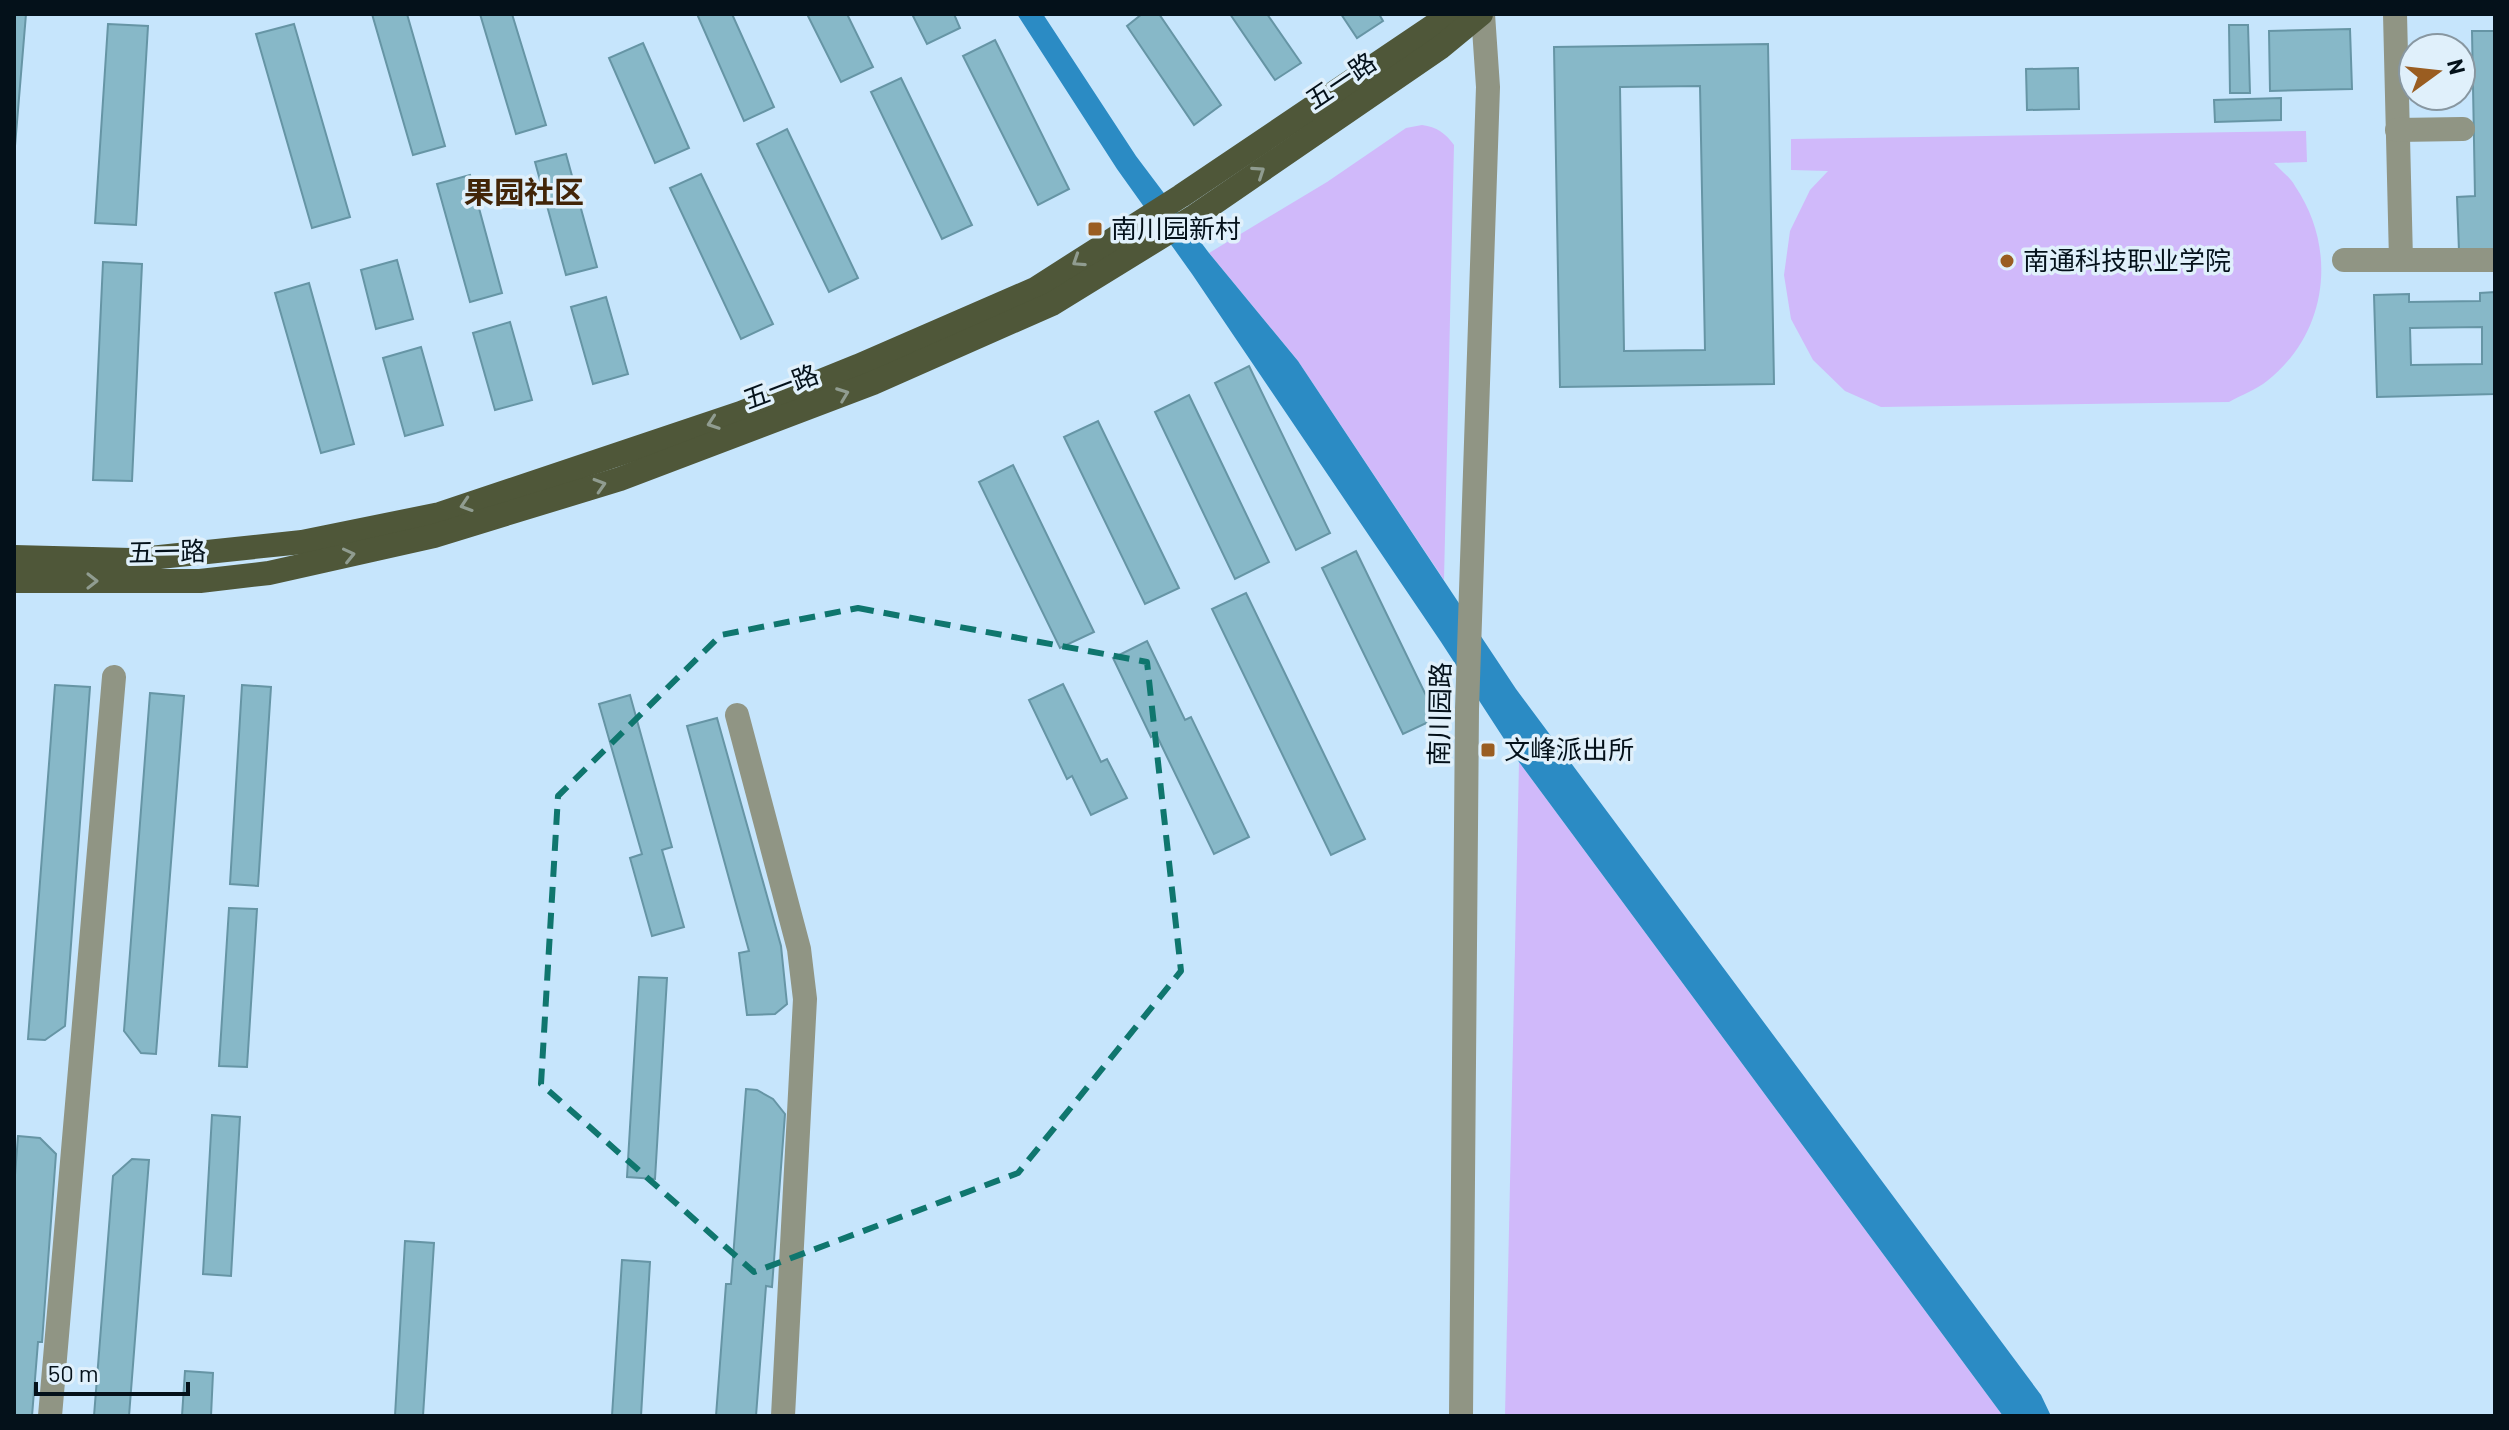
<svg xmlns="http://www.w3.org/2000/svg" width="2509" height="1430" font-family="Barlow,'Noto Sans SC',sans-serif">
  <rect width="100%" height="100%" fill="#c6e5fc"/>
  <g fill="#d0b9fa">
    <path d="M1422,125C1437,127 1445,133 1454,145L1444,580L1298,361L1209,253L1327,182L1406,128Z"/>
    <path d="M2306,131L2307,162L2274,163C2281,171 2290,177 2295,186C2338,249 2328,333 2267,381C2256,390 2241,395 2229,402L1881,407L1845,391L1813,360L1791,319L1784,275L1790,231L1810,190L1828,171L1791,170V139Z"/>
    <path d="M1519,762L2003,1416H1505Z"/>
  </g>
  <path fill="#2b8bc4" d="M1017,14H1043L1136,156L1209,253L1298,361L1516,689L2041,1395L2051,1416H2003L1519,762L1441,642L1192,274L1117,169Z"/>
  <g fill="#87b8c8" stroke="#6695a5" stroke-width="2" fill-rule="evenodd">
    <path d="M14,14H26L14,158Z"/>
    <path d="M372,14H407L445,146L413,155Z"/>
    <path d="M480,14H512L546,125L516,134Z"/>
    <path d="M697,14H732L774,107L744,121Z"/>
    <path d="M807,14H847L873,67L841,82Z"/>
    <path d="M912,14H954L960,28L927,44Z"/>
    <path d="M1142,14H1159L1221,105L1194,125L1127,26Z"/>
    <path d="M1230,14H1267L1301,63L1275,80Z"/>
    <path d="M1341,14H1379L1383,21L1357,38Z"/>
    <path d="M108,24L148,26L136,225L95,223Z"/>
    <path d="M294,24L350,217L312,228L256,34Z"/>
    <path d="M2229,25H2248L2250,93H2230Z"/>
    <path d="M2350,29L2352,89L2270,91L2269,31Z"/>
    <path d="M2472,31H2495V251H2459L2457,197L2475,196Z"/>
    <path d="M995,40L1069,189L1038,205L963,56Z"/>
    <path d="M643,43L689,148L655,163L609,58Z"/>
    <path d="M1768,44L1774,384L1560,387L1554,47ZM1700,86L1705,350L1624,351L1620,87Z"/>
    <path d="M2078,68L2079,109L2027,110L2026,69Z"/>
    <path d="M901,78L972,225L942,239L871,92Z"/>
    <path d="M2281,98V120L2215,122L2214,100Z"/>
    <path d="M787,129L858,278L829,292L757,144Z"/>
    <path d="M566,154L597,267L566,275L535,162Z"/>
    <path d="M701,174L773,324L741,339L670,188Z"/>
    <path d="M470,175L502,293L470,302L437,184Z"/>
    <path d="M397,260L413,319L376,329L361,270Z"/>
    <path d="M103,262L142,264L132,481L93,480Z"/>
    <path d="M309,283L354,444L321,453L275,293Z"/>
    <path d="M2495,292V394L2377,397L2374,295L2409,294V302L2480,301V293ZM2482,327V364L2411,365L2410,328Z"/>
    <path d="M606,297L628,374L593,384L571,307Z"/>
    <path d="M510,322L532,400L495,410L473,333Z"/>
    <path d="M421,347L443,425L405,436L383,358Z"/>
    <path d="M1249,366L1330,533L1296,550L1215,383Z"/>
    <path d="M1189,395L1269,562L1235,579L1155,412Z"/>
    <path d="M1098,421L1179,588L1145,604L1064,437Z"/>
    <path d="M1013,465L1094,632L1060,648L979,482Z"/>
    <path d="M1356,551L1437,718L1403,734L1322,568Z"/>
    <path d="M1246,593L1365,839L1331,855L1212,609Z"/>
    <path d="M1147,641L1185,720L1191,717L1249,837L1214,854L1156,734L1151,737L1113,658Z"/>
    <path d="M1063,684L1101,762L1107,759L1127,798L1091,815L1072,776L1067,779L1029,700Z"/>
    <path d="M55,685L90,687L65,1026L45,1040L28,1039Z"/>
    <path d="M242,685L271,687L258,886L230,884Z"/>
    <path d="M150,693L184,696L156,1054L141,1053L124,1031Z"/>
    <path d="M630,695L672,847L662,850L684,927L652,936L630,858L642,854L599,704Z"/>
    <path d="M717,718L781,946L787,1004L775,1014L747,1015L739,953L749,951L687,726Z"/>
    <path d="M229,908L257,909L247,1067L219,1066Z"/>
    <path d="M639,977L667,978L655,1179L627,1177Z"/>
    <path d="M746,1089L757,1090L773,1099L785,1114L772,1287L766,1286L756,1416H716L726,1284H731Z"/>
    <path d="M212,1115L240,1117L231,1276L203,1274Z"/>
    <path d="M18,1136L40,1138L56,1154L42,1342H38L32,1416H14V1188Z"/>
    <path d="M132,1159L149,1160L129,1416H94L113,1176Z"/>
    <path d="M405,1241L434,1243L423,1416H395Z"/>
    <path d="M622,1260L650,1262L641,1416H612Z"/>
    <path d="M185,1371L213,1373L211,1416H182Z"/>
  </g>
  <g fill="none" stroke-linecap="round" stroke-linejoin="round">
    <g stroke="#909584" stroke-width="24">
      <path d="M2395,14L2401,260"/>
      <path d="M2397,130L2463,129"/>
      <path d="M2344,260H2495"/>
      <path d="M737,715L799,949L805,999L783,1416"/>
      <path d="M50,1416L114,677"/>
      <path d="M1461,1416L1467,709L1488,87L1483,14"/>
    </g>
    <g stroke="#4f5739" stroke-width="24">
      <path d="M14,557L131,560L302,542L440,514L741,413L858,366L1035,289L1181,196L1451,14"/>
      <path d="M14,581H200L269,573L434,536L620,479L873,383L1052,304L1195,216L1441,47L1481,14"/>
    </g>
  </g>
  <defs><path id="oneway-chevron" d="M-2-3.5L2.5 0L-2 3.5" fill="none" stroke-width="1.6" stroke-linecap="round" stroke-linejoin="round" transform="scale(2)"/></defs>
  <g stroke="#909c90">
    <use href="#oneway-chevron" transform="translate(1259 172) rotate(-34)"/>
    <use href="#oneway-chevron" transform="translate(1078 261) rotate(147)"/>
    <use href="#oneway-chevron" transform="translate(843 394) rotate(-21)"/>
    <use href="#oneway-chevron" transform="translate(713 423) rotate(161)"/>
    <use href="#oneway-chevron" transform="translate(600 485) rotate(-17)"/>
    <use href="#oneway-chevron" transform="translate(466 505) rotate(162)"/>
    <use href="#oneway-chevron" transform="translate(349 555) rotate(-13)"/>
    <use href="#oneway-chevron" transform="translate(92 581)"/>
  </g>
  <path fill="none" stroke="#0f766e" stroke-width="6" stroke-dasharray="16 10" stroke-linejoin="round" d="M858,608L1147,662L1181,971L1018,1173L754,1272L541,1084L558,796L721,635Z"/>
  <g fill="#9a5d21" stroke="#e0f0fb" stroke-width="3">
    <rect x="1087" y="221" width="16" height="16" rx="4"/>
    <circle cx="2007" cy="261" r="8"/>
    <rect x="1480" y="742" width="16" height="16" rx="4"/>
  </g>
  <g text-anchor="middle" stroke-width="7" stroke-linejoin="round" paint-order="stroke">
    <g font-size="26" fill="#04111a" stroke="#e0f0fb">
      <text transform="translate(1341 81) rotate(-34)" y="9">五一路</text>
      <text transform="translate(781 387) rotate(-21)" y="9">五一路</text>
      <text transform="translate(167 552) rotate(-1)" y="9">五一路</text>
      <text transform="translate(1440 714) rotate(-89)" y="9">南川园路</text>
    </g>
    <g font-size="26" fill="#04111a" stroke="#e0f0fb" text-anchor="start">
      <text x="1111" y="238">南川园新村</text>
      <text x="2023" y="270">南通科技职业学院</text>
      <text x="1504" y="759">文峰派出所</text>
    </g>
    <g font-size="30" font-weight="bold" fill="#422508" stroke="#e0f0fb">
      <text x="524" y="203">果园社区</text>
    </g>
  </g>
  <rect width="2509" height="1430" fill="none" stroke="#04111a" stroke-width="32"/>
  <g transform="translate(2437 72) rotate(75)"><circle r="38" fill="#e0f0fb" stroke="#8897a1" stroke-width="2"/>
  <path d="M0-6L14 30L0 20L-14 30Z" fill="#9a5d21"/>
  <text y="-12" font-size="22" font-weight="bold" text-anchor="middle" fill="#04111a">N</text>
  </g>
  <path d="M36 1382v12h152v-12" fill="none" stroke="#04111a" stroke-width="4"/>
  <text x="48" y="1382" font-size="24" fill="#04111a" stroke="#e0f0fb" stroke-width="6" paint-order="stroke">50 m</text>
</svg>
